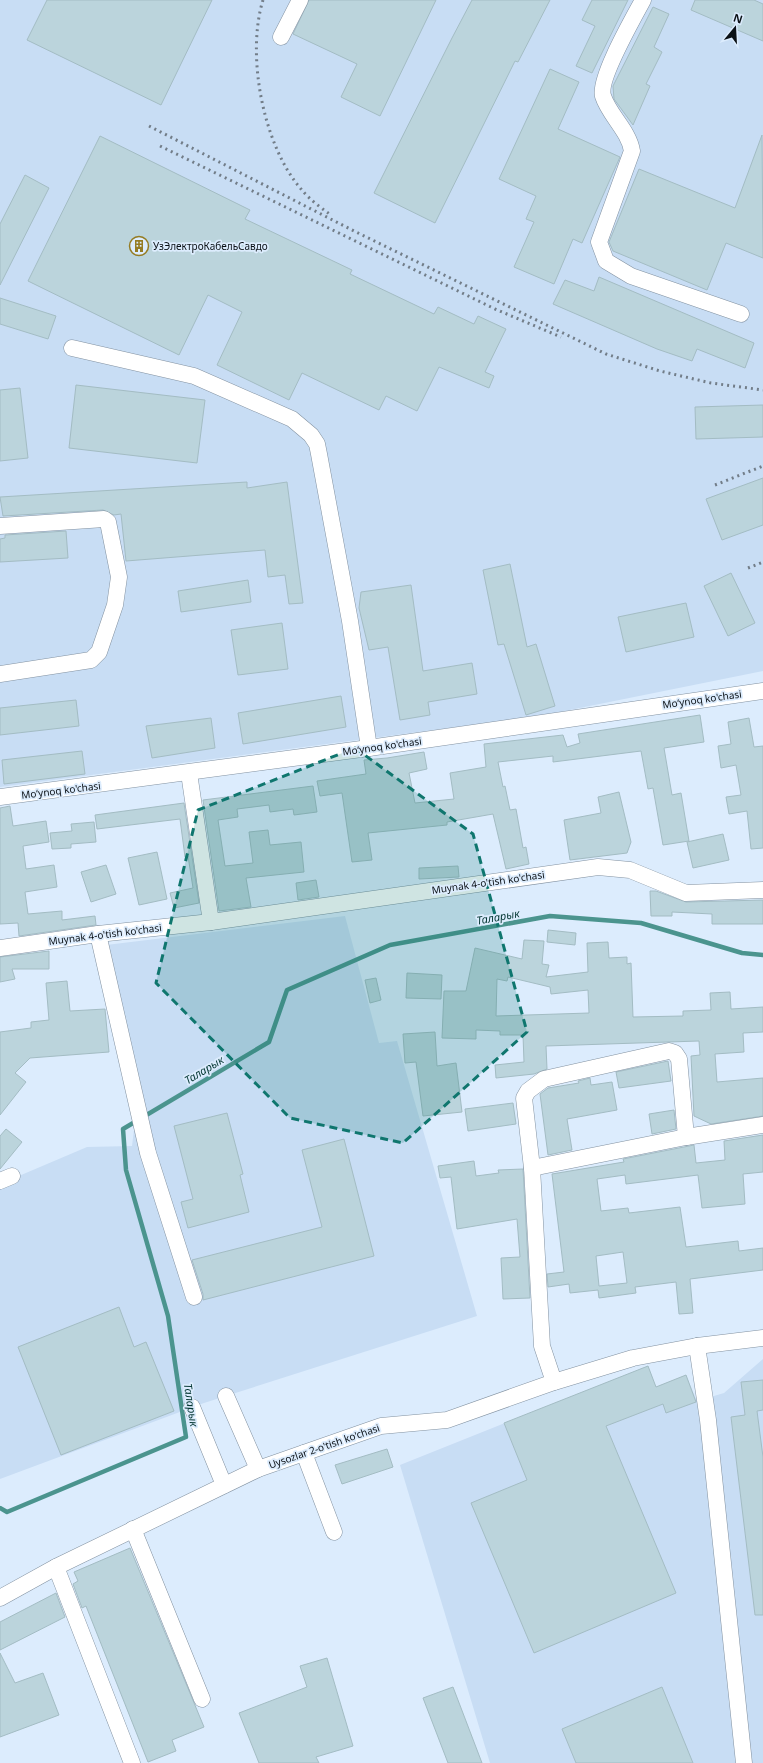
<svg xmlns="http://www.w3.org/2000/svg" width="763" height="1763" font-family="'Noto Sans',sans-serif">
  <rect width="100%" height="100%" fill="#dcecfd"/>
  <g fill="#c8ddf4">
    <path d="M0,0H763V671L540,716L0,787Z"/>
    <path d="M345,916L379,1043L397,1041L477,1316L204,1403L0,1479V1184L87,1147L132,1146L134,1130L98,946Z"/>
    <path d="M763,1359V1763H490L400,1465L648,1366L656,1387L686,1375L697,1401L724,1393Z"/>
  </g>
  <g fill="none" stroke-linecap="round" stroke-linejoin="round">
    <path stroke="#4b948e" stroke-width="4.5" d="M0,1508L7,1512L186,1437L168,1316L126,1170L123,1129L269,1042L287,990L390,945L550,916L641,923L742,953L763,955"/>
  </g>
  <g fill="#bbd4dc" stroke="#a3bcc3" fill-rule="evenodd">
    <path d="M47,0H212L161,105L27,40Z"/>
    <path d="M309,0H436L380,116L341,97L357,64L293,34Z"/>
    <path d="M472,0H550L518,62L515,61L435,223L374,193L452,38Z"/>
    <path d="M592,0H628L592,73L576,66L595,26L582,20Z"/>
    <path d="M695,0H754L763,4V41L691,10Z"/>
    <path d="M653,7L669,14L654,47L662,52L646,84L650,86L633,125L614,99L613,86Z"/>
    <path d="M550,69L579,82L558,129L620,157L582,243L573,239L554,284L514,267L534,222L526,219L536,196L499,179Z"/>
    <path d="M762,135L763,258L726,243L707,290L613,251L609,242L639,169L735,208Z"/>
    <path d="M100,136L250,210L245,219L352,270L350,274L434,314L438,307L474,324L478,316L506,329L485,372L494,376L489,388L439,367L417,411L386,396L379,410L302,373L289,400L217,365L242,312L208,295L179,355L28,281Z"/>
    <path d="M25,175L49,188L0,285V224Z"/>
    <path d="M599,277L754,343L745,368L697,349L692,361L657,349L553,304L565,280L594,291Z"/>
    <path d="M0,298L56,316L48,339L0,324Z"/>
    <path d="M76,385L205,400L197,463L69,448Z"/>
    <path d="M20,388L28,458L0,461V390Z"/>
    <path d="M763,405V437L696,439L695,407Z"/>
    <path d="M763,478V525L722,540L706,499Z"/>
    <path d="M247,482V488L287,482L303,603L289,604L285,575L268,577L265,550L126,561L121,514L114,515L103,510L3,516L0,497Z"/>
    <path d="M66,531L68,558L0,562V539L5,538V535Z"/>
    <path d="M510,564L527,647L536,644L555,706L526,715L504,644L498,645L483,570Z"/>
    <path d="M731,573L755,623L728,636L704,586Z"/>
    <path d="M248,580L251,602L181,612L178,591Z"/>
    <path d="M411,585L423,671L472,663L477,694L428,702L430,715L400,720L388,647L369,650L359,608L361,592Z"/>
    <path d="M686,603L694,637L626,652L618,617Z"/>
    <path d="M282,623L288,669L238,675L231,630Z"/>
    <path d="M341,696L346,727L243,744L238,713Z"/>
    <path d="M76,700L79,726L0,735V708Z"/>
    <path d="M700,715L704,742L664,748L672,795L681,793L689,841L663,845L653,788L648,789L641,751L553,762V756L498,762L503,787L505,786L510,810L516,809L523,848L526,847L529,864L506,869L493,814L447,822V825L368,833L372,860L352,862L342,793L320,796L317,781L366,774L364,760L387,758L424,752L427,769L409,773L415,803L454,799L450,773L486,767L484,744L563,735L567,747L580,743L578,734Z"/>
    <path d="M211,718L215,748L152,758L146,726Z"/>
    <path d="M749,718L754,747L763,746V848L751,849L747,811L729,814L726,797L741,795L736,765L721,768L718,746L731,744L728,722Z"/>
    <path d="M82,751L85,774L4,784L2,760Z"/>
    <path d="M313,786L317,812L294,815L293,809L270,812L269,805L237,809L238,817L218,820L225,866L253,863L249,832L268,830L270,845L301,842L304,872L246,878L251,907L219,911L203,800Z"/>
    <path d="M619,792L631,842L627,853L570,860L564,820L601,813L598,797Z"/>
    <path d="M184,803L199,903L174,908L170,893L193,888L188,856L185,857L180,819L97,829L95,815Z"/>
    <path d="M10,806L13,826L46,821L49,842L23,846L26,869L54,865L57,887L25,892L28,914L62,911V920L95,916L96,925L19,936L18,923L0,924V808Z"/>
    <path d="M94,822L96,842L71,844V848L52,849L50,833L72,831L71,824Z"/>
    <path d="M723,834L729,860L693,868L687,842Z"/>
    <path d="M157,852L167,899L139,905L128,858Z"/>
    <path d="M106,865L116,894L91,902L81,872Z"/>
    <path d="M458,866L459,877L419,879V868Z"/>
    <path d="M316,880L319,897L298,900L296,883Z"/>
    <path d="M650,891H656L686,902L763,900V924H712V914L672,912V916H651Z"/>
    <path d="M548,930L576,933L575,945L547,942Z"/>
    <path d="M524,940L544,941L542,964L549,965L546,977L588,972L587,943L608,942L609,958L627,957V964L631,963L633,1017L683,1016V1011L711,1010L710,993L730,992L731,1009L763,1007V1032L743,1033L744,1052L715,1054L717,1082L763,1078V1116L711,1124L694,1116L691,1056L700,1055L699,1041L546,1046L547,1069L534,1074L496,1078L495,1065L524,1062L523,1035H500V1031L476,1030V1039L442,1038L444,991H466L475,948L522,959ZM508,977L550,987L551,994L588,990L589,1013L496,1016L497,979L507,981Z"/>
    <path d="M49,951V969H12L15,979L0,982V957Z"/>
    <path d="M407,973L442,975L441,999L406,998Z"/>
    <path d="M376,978L381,1000L370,1003L365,980Z"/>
    <path d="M67,981L70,1011L105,1009L109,1052L30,1058L15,1073L26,1082L0,1115V1032L31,1028V1022L49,1020L46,983Z"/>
    <path d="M435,1032L437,1066L456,1063L462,1112L423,1116L416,1062L405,1063L403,1034Z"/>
    <path d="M668,1061L671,1081L619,1088L616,1072Z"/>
    <path d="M590,1078L591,1085L612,1082L617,1110L567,1119L572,1150L548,1155L540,1094L548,1088L579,1083L578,1081Z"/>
    <path d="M513,1103L516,1124L468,1131L465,1109Z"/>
    <path d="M674,1110L676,1129L652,1134L649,1114Z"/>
    <path d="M227,1113L243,1174L240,1175L249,1212L188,1228L181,1202L193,1199L174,1126Z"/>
    <path d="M6,1129L22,1142L0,1169V1136Z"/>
    <path d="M763,1135V1172L743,1174L745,1204L702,1208L698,1175L626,1184L625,1175L597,1179L601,1211L628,1208L629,1213L680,1207L686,1247L738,1241L739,1251L763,1248V1270L690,1279L693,1313L679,1314L676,1282L635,1287L636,1293L599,1298L598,1290L570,1293L569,1284L548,1287L547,1274L564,1272L552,1174L624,1162L623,1159L694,1145L696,1163L725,1160L724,1141ZM623,1252L627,1283L599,1286L596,1256Z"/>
    <path d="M344,1139L374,1256L203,1300V1294L192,1260L322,1227L302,1150Z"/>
    <path d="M474,1161L476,1176L499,1173L498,1170L523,1169L530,1298L503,1299L501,1258L520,1257L517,1219L457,1229L451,1177L440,1178L438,1166Z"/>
    <path d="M119,1307L134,1347L146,1342L174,1411L61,1455L18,1347Z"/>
    <path d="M648,1366L656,1387L686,1375L696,1402L666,1413L663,1404L606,1426L676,1593L534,1653L471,1503L527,1480L504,1423Z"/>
    <path d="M763,1380V1410L757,1411L763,1457V1615H755L731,1417L745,1415L741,1382Z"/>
    <path d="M387,1449L393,1467L342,1484L335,1465Z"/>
    <path d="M130,1548L204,1727L172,1740L176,1751L148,1762L86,1606L82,1608L73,1584L78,1581L74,1572Z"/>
    <path d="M56,1593L65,1617L0,1650V1622Z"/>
    <path d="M0,1653L15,1683L43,1673L59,1715L0,1737Z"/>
    <path d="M327,1658L353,1746L316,1757L319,1763H259L239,1713L307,1687L300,1666Z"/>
    <path d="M453,1687L482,1763H448L423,1698Z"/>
    <path d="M662,1687L693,1763H576L562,1729Z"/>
  </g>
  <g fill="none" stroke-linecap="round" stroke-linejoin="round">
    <defs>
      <g id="minor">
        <path d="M643,0C634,17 598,79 603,96C609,115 629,131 632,151L599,242L606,261L631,276L741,314"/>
        <path d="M281,37L300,0"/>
        <path d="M72,348L194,376L292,419L311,435L317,444L319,454L350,621L369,748"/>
        <path d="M0,526L104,519L108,522L119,577L115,605L99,652L91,660L0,674"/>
        <path d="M189,773L211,922"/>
        <path d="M0,797L369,748L763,691"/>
        <path d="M98,934L148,1153L194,1297"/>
        <path d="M0,948L98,934L211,922L598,867L630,870L686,893L763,890"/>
        <path d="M532,1168L524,1098L528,1091L544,1079L669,1051L675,1053L679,1059L686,1137"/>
        <path d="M0,1181L12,1176"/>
        <path d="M697,1346L708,1420L744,1763"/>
        <path d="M554,1382L542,1346L532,1168L686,1137L763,1125"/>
        <path d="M226,1396L258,1469"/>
        <path d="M192,1407L224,1485"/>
        <path d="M304,1453L334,1532"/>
        <path d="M133,1529L202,1699"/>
        <path d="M56,1567L132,1763"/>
        <path d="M0,1598L56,1567L258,1469L381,1426L447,1420L554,1382L633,1358L697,1346L763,1338"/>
      </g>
    </defs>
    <use href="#minor" stroke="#8392a1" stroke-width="17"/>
    <use href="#minor" stroke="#fff" stroke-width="16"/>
    <g stroke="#727d88" stroke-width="3" stroke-dasharray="2 4" stroke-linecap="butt">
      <path d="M263,0C246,55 263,145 301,189C309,199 321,208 331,215"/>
      <path d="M149,126L356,232L606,354L660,371L711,383L763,390"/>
      <path d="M160,146L495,309L561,337"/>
      <path d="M715,485L763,466"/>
      <path d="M748,568L763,562"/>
    </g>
  </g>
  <path fill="#0f766e" fill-opacity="0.2" stroke="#0f766e" stroke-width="3" stroke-dasharray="8 5" stroke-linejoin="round" d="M355,748L473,834L527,1032L403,1143L290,1118L156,983L198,810Z"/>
  <defs>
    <symbol id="building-ring" viewBox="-11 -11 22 22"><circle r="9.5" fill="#dcecfd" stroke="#957c23" stroke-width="1.5"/><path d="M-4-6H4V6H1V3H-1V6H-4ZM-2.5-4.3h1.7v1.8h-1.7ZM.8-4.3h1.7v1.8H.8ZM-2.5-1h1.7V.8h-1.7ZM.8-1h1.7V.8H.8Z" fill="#957c23"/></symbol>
  </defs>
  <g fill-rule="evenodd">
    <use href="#building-ring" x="128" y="235" width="22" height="22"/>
  </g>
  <g text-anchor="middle" stroke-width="3.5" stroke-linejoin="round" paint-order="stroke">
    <g font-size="10" fill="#0a1015" stroke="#dcecfd" text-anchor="start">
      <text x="153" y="250">УзЭлектроКабельСавдо</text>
    </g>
    <g font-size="10" fill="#0a1015" stroke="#dcecfd">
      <text transform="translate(702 699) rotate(-8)" y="4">Moʻynoq ko'chasi</text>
      <text transform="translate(382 746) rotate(-8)" y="4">Moʻynoq ko'chasi</text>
      <text transform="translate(61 790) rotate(-7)" y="4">Moʻynoq ko'chasi</text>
      <text transform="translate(488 882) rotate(-8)" y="4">Muynak 4-o'tish ko'chasi</text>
      <text transform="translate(105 934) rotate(-7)" y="4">Muynak 4-o'tish ko'chasi</text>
      <text transform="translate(324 1446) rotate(-19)" y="4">Uysozlar 2-o'tish ko'chasi</text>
    </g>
    <g font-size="11" font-style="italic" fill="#053733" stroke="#dcecfd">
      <text transform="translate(498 917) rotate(-10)" y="4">Таларык</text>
      <text transform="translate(204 1070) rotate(-31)" y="4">Таларык</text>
      <text transform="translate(191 1405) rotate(81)" y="4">Таларык</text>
    </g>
  </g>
  <g transform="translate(735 28) rotate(18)" stroke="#dcecfd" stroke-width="3" paint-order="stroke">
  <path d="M0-3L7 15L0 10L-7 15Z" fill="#0a1015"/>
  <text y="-6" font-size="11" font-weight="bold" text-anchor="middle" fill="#0a1015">N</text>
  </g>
</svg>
